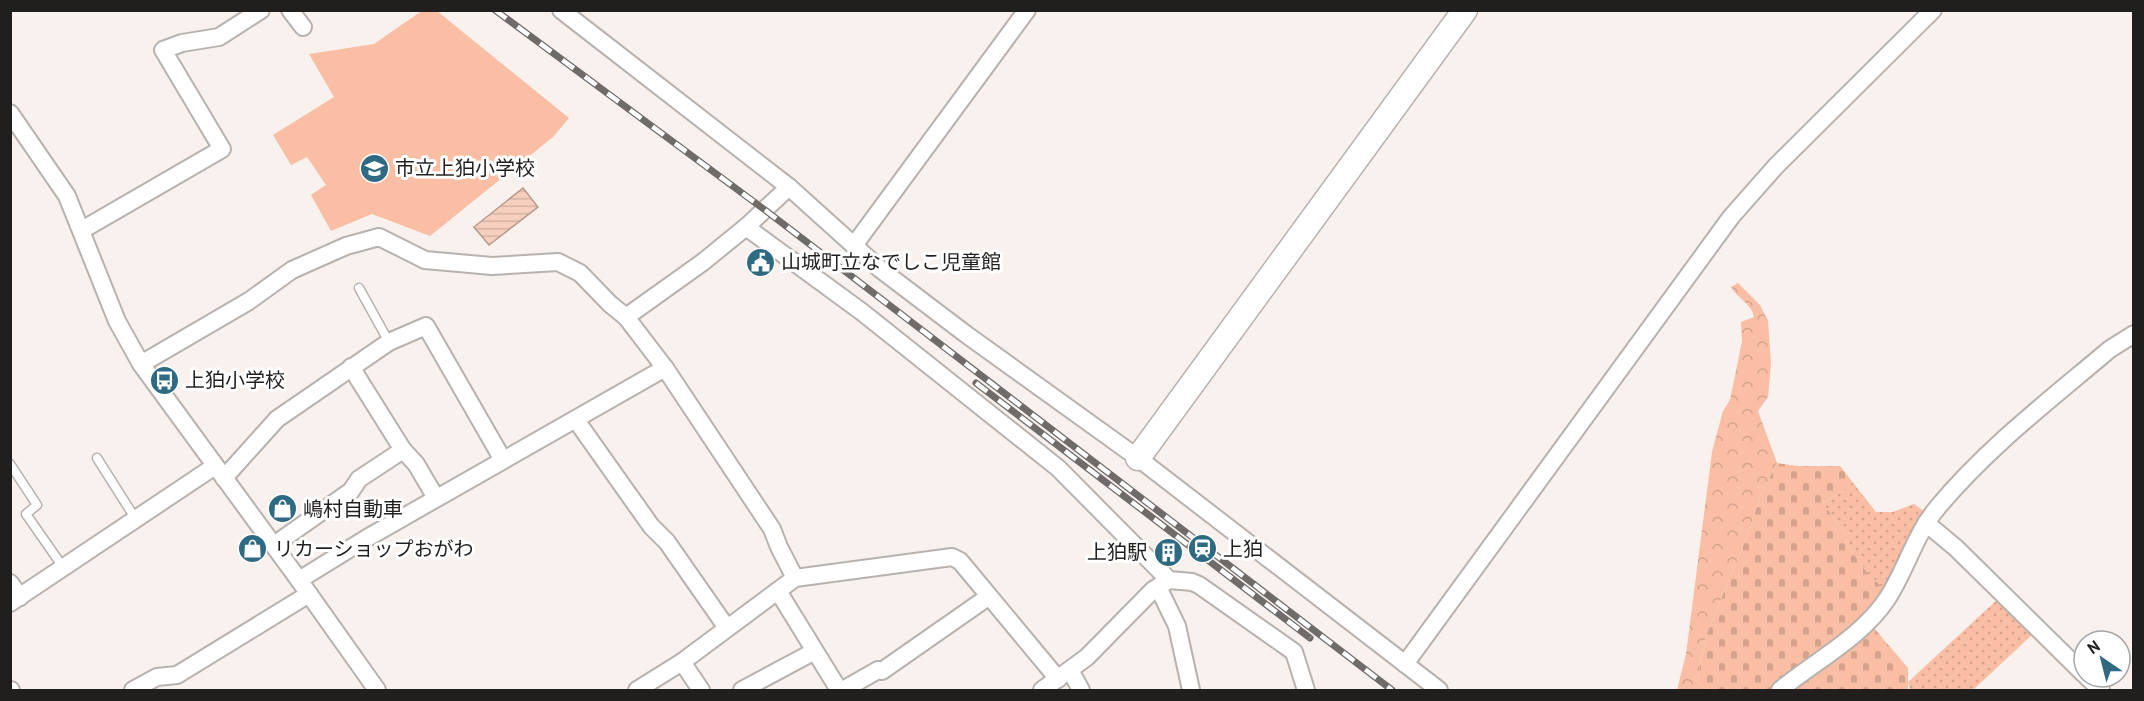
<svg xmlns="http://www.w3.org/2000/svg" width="2144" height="701" font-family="'PT Sans','Noto Sans JP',sans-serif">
  <defs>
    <pattern id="grass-dots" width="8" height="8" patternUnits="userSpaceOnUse" patternTransform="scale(1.5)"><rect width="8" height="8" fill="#f9bea3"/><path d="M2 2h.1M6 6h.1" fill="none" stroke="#d5a38c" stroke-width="1.8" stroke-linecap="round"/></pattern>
    <pattern id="forest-crowns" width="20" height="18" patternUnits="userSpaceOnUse" patternTransform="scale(1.5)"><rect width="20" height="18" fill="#f9bea3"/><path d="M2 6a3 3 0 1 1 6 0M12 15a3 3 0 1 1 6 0" fill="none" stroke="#d5a38c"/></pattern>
    <pattern id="cemetery-stones" width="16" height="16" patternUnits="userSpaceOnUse" patternTransform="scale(1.5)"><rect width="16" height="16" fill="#f9bea3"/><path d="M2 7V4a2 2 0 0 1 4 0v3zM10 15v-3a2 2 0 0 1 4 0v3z" fill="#d5a38c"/></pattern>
    <pattern id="water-rules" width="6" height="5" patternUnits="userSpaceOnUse" patternTransform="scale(1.5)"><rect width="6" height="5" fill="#f7cfbe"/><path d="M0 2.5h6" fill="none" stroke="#d3b1a3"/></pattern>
  </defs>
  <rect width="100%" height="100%" fill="#f8f1ee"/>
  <g fill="url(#grass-dots)">
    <path d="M1854,484L1876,512H1893L1914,504L1925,512L1885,590L1866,571L1846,544L1847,537L1823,503Z"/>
    <path d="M1999,598L2034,633L1973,690H1910L1908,682Z"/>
  </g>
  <path fill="url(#forest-crowns)" d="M1738,283L1760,305L1768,321L1771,363L1768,397L1758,411L1777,463L1759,499L1750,529L1707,633L1697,681L1706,690H1677L1686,654L1712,452L1723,411L1730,400L1742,341L1741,322L1754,317C1752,304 1737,298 1731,287Z"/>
  <g fill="url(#cemetery-stones)">
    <path d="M1777,463L1798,466H1840L1854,484L1823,503L1847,537L1846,544L1866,571L1885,590L1881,598L1856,624L1769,690H1706L1697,681L1707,633L1750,529L1759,499Z"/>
    <path d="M1873,627L1908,668V690H1791Z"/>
  </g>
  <path fill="#f9bea3" d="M423,10L437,11L569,118L553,137L430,236L372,214L331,231L311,195L326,185L307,157L291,165L273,135L334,97L309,54L374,44Z"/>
  <path fill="url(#water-rules)" stroke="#b79a8e" stroke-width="1.5" d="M523,188L538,207L489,245L474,227Z"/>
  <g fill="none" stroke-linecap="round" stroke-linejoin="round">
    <defs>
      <g id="lane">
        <path d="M359,288L389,342"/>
        <path d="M97,458L135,518"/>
        <path d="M10,464L37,505L26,514L63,567"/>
      </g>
      <g id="street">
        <path d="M290,10L303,27"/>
        <path d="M561,10L789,187L880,269L967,335L1138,458L1439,690"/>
        <path d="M10,113L67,196L117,321L141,364L299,580L377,690"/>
        <path d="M746,227L789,187"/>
        <path d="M82,230L222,149L163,50L182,43L219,37L261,10"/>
        <path d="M855,244L1027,10"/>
        <path d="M626,317L703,262L746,227L862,312L1058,468L1169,580L1192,582L1199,585L1294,652L1306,690"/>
        <path d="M141,364L249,301L292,270L346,246L379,237L425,260L492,266L558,262L580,273L610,304L626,317L665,368L772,529L779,547L795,578L682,662L637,690"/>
        <path d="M351,367L403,450L416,464L436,498"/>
        <path d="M576,420L651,526L667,542L727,628"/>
        <path d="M224,478L277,419L389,342L426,326L503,460"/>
        <path d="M1926,523L1956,548L2084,674"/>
        <path d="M274,545L351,491L359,479L403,450"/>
        <path d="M795,578L952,557L960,561L1058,679"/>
        <path d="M299,580L367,538L665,368"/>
        <path d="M10,583L20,597"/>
        <path d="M1158,587L1177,626L1191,690"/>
        <path d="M778,591L839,690"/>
        <path d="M10,603L215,466"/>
        <path d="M682,662L701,690"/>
        <path d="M1405,664L1731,217L1776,166L1933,10"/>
        <path d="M1070,670L1081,690"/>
        <path d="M2087,677L2101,690"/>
        <path d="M10,690H11"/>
        <path d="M133,690L157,677L177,675L309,594"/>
        <path d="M742,690L813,652"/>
        <path d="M843,690L878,670L882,671L988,597"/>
        <path d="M1042,690L1087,657L1153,590L1169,580"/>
        <path d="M1780,690C1815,661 1861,638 1887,599C1906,570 1915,534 1938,507C1988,447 2051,399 2110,349L2134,334"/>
      </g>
      <path id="secondary" d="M1138,458L1465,10"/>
    </defs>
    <use href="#lane" stroke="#b8b2af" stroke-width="11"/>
    <use href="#street" stroke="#b8b2af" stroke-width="20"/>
    <use href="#secondary" stroke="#b8b2af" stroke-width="27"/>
    <use href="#lane" stroke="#fff" stroke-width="8"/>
    <use href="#street" stroke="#fff" stroke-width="16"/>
    <use href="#secondary" stroke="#fff" stroke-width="24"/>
    <defs>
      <g id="rail">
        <path d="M495,10L765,210L1392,690"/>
        <path d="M976,383L1310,638"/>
      </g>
    </defs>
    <use href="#rail" stroke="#6f6b69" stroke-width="7"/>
    <use href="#rail" stroke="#fff" stroke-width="4.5" stroke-dasharray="14" stroke-linecap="butt"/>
  </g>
  <defs>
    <symbol id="school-disc" viewBox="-11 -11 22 22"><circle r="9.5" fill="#2e6b82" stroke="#fff"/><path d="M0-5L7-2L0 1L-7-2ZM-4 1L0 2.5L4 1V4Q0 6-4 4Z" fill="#fff"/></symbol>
    <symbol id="civic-disc" viewBox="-11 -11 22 22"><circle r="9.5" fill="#2e6b82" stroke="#fff"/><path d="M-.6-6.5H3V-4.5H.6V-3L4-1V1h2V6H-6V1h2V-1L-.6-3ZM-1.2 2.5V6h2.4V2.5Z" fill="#fff"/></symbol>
    <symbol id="bus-disc" viewBox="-11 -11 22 22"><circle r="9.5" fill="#2e6b82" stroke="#fff"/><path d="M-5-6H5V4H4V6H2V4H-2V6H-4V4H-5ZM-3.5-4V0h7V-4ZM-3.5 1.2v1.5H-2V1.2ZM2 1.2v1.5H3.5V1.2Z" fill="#fff"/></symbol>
    <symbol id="shop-disc" viewBox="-11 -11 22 22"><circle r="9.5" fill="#2e6b82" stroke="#fff"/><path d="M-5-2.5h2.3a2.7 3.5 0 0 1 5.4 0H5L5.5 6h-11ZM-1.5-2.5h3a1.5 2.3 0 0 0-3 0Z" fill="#fff"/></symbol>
    <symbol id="station-disc" viewBox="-11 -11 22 22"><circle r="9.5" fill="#2e6b82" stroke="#fff"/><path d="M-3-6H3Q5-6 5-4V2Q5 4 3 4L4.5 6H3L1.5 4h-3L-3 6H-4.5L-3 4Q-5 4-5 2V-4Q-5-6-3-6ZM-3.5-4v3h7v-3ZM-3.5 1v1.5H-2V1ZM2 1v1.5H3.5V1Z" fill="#fff"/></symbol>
    <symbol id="building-disc" viewBox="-11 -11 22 22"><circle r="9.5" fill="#2e6b82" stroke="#fff"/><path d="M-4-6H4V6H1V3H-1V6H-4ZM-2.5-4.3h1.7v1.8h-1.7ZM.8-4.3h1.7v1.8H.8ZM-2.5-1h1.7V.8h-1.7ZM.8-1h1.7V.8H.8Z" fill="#fff"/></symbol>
  </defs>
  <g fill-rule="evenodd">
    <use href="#school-disc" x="358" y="152" width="33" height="33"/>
    <use href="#civic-disc" x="744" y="246" width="33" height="33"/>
    <use href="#bus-disc" x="148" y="364" width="33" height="33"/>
    <use href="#shop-disc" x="266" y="492" width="33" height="33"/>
    <use href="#shop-disc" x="236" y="532" width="33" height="33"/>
    <use href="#station-disc" x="1186" y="532" width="33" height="33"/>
    <use href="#building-disc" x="1152" y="536" width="33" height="33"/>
  </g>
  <g text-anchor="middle" stroke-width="6" stroke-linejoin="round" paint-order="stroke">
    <g font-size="20" fill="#211f1e" stroke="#fff" text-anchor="start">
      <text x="395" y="175">市立上狛小学校</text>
      <text x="781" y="269">山城町立なでしこ児童館</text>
      <text x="185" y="387">上狛小学校</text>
      <text x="303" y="516">嶋村自動車</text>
      <text x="274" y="556">リカーショップおがわ</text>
      <text x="1223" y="556">上狛</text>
      <text x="1147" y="559" text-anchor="end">上狛駅</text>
    </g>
  </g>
  <rect width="2144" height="701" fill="none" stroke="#211f1e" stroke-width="24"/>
  <g transform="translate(2102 659) rotate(325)"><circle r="28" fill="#ffffff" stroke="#a6a5a5" stroke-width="1.5"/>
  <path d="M0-4.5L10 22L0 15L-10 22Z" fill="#2e6b82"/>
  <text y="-9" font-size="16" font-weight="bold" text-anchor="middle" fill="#211f1e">N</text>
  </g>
</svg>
